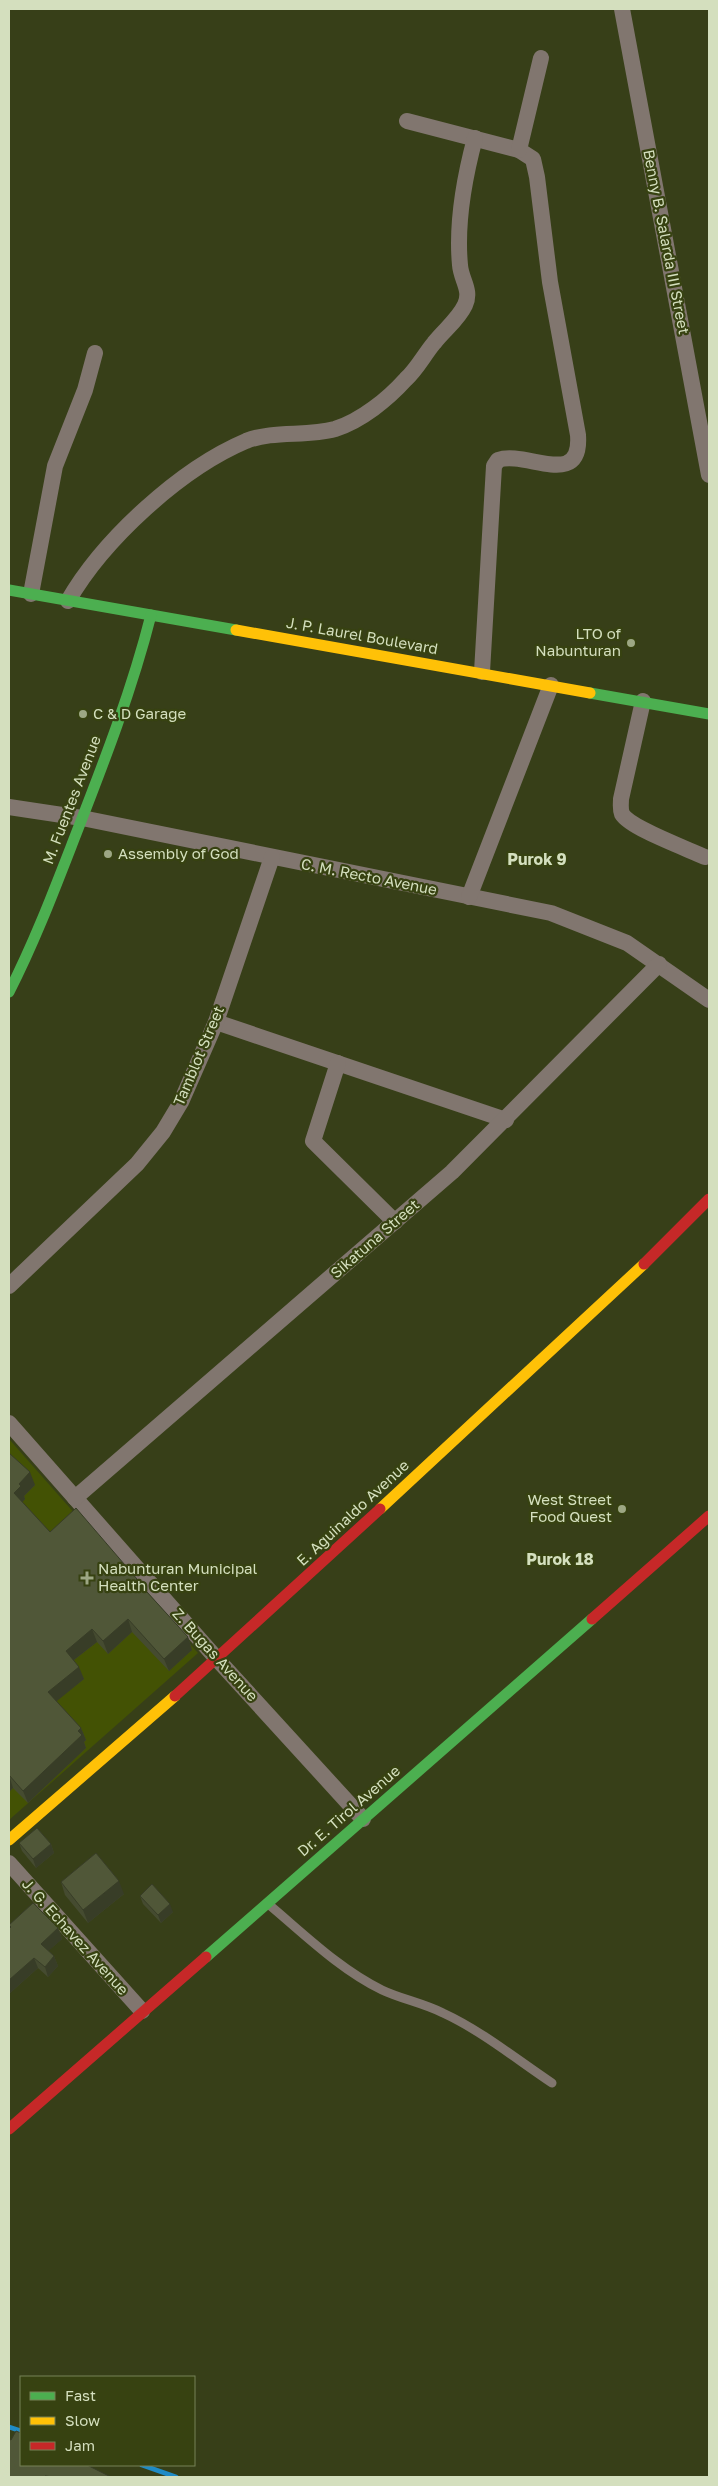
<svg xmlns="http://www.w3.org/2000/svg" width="718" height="2486" font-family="'Golos Text',sans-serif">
  <rect width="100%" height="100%" fill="#373f18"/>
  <path fill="#435204" d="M9,1439L198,1653L9,1820Z"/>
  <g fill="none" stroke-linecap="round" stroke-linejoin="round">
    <g stroke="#1f8bc6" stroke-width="5">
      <path d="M9,2427L21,2431"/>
      <path d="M142,2465L176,2477"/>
    </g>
    <path stroke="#81766f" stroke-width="9" d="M267,1903C303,1933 339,1969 382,1990C401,1999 423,2003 443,2013C482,2031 516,2059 552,2083"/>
    <g stroke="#81766f" stroke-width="16">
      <path d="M622,9L709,475"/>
      <path d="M407,121L519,150L533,159L537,177L550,282L578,435C582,490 526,450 498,460L494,466L482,672"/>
      <path d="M519,150L541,58"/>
      <path d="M31,594L55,466L85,390L95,353"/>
      <path d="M68,601C103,540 180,469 246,441C274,430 306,437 335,429C361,421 388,399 406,379C417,369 424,355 434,343C444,330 458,320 465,305C472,290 461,280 460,265C456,223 464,179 475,138"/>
      <path d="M643,701L621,799C621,804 620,809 622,814C630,828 688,849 705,857"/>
      <path d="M9,807L82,818L551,913L627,943L709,1000"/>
      <path d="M469,897L551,685"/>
      <path d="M216,1022L506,1120"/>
      <path d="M338,1063L313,1141L395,1222"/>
      <path d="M9,1286L137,1164L163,1132L181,1102L216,1022L272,857"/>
      <path d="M9,1423L217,1659L363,1819"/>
      <path d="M75,1498L452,1172L659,964"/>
      <path d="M9,1863L142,2011"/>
    </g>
    <g stroke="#4caf50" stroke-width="11">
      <path d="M9,590L236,630"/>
      <path d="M590,693L709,714"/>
      <path d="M9,992C35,941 55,888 76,834C104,762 132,690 151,615"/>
      <path d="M206,1957L592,1619"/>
    </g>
    <g stroke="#ffc107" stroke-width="11">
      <path d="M236,630L590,693"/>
      <path d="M380,1509L644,1264"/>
      <path d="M9,1840L175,1696"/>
    </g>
    <g stroke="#c62828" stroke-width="11">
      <path d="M644,1264L709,1199"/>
      <path d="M592,1619L709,1516"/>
      <path d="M175,1696L380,1509"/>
      <path d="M9,2129L206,1957"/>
    </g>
  </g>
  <g fill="#454b30">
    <path d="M9,1453L35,1485L24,1496L25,1499L22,1502L50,1532L137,1579L139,1584L188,1637L192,1650L169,1671L132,1632L108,1654L97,1642L74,1660L84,1679L56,1701L81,1728L86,1740L84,1742L86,1748L28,1803L13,1788L9,1792Z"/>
    <path d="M19,1843L51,1844L54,1853L36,1868L22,1851Z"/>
    <path d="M61,1882L124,1894L88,1923L65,1895Z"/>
    <path d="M140,1896L173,1912L161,1923L143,1904Z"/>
    <path d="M9,1925L58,1928L62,1939L48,1951L54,1956L58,1966L48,1977L38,1968L9,1994V1929L10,1928Z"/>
  </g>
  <g fill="#383d27">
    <path d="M30,1472L35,1485L24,1496L25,1499L19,1506L14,1493L19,1484Z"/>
    <path d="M128,1619L132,1632L108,1654L103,1641Z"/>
    <path d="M92,1629L97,1642L70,1663L66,1651Z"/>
    <path d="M188,1637L192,1650L169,1671L164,1659Z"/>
    <path d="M79,1667L84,1679L52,1705L48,1692Z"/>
    <path d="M81,1728L86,1740L84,1742L86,1748L28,1803L23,1791Z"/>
    <path d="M9,1775L13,1788L9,1792Z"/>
    <path d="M51,1844L54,1853L36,1868L33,1859Z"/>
    <path d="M119,1881L124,1894L88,1923L83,1910Z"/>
    <path d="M170,1904L173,1912L161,1923L158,1915Z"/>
    <path d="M58,1928L62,1939L44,1955L41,1944Z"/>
    <path d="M54,1956L58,1966L48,1977L45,1967Z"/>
    <path d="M34,1958L38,1968L9,1994V1980Z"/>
  </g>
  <g fill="#505738" stroke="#383d27">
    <path d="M9,1453L30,1472L19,1484L21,1486L14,1493L50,1532L76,1508L137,1579L136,1580L188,1637L164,1659L128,1619L103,1641L92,1629L66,1651L79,1667L48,1692L81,1728L78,1731L82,1735L23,1791L9,1775Z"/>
    <path d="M37,1828L51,1844L33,1859L19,1843Z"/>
    <path d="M96,1853L119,1881L83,1910L61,1882Z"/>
    <path d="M152,1884L170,1904L158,1915L140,1896Z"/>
    <path d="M33,1903L58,1928L41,1944L54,1956L45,1967L34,1958L9,1980V1929L11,1927L9,1925Z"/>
    <path d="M16,2431L21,2433V2465H87L111,2477H53L45,2476L44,2477H9V2439L11,2440Z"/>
  </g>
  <g fill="#9da784" stroke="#374211" stroke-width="2">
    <circle cx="631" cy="643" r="5"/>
    <circle cx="83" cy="714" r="5"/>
    <circle cx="108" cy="854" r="5"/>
    <circle cx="622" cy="1509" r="5"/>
    <path d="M84.5 1570.5h5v5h5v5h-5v5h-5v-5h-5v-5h5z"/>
  </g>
  <g text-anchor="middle" stroke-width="4.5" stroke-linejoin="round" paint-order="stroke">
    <g font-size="15" fill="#d4dfbe" stroke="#374211">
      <text transform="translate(666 242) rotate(79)" y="5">Benny B. Salarda III Street</text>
      <text transform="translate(362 636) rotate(10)" y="5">J. P. Laurel Boulevard</text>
      <text transform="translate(72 800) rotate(-69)" y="5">M. Fuentes Avenue</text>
      <text transform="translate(369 877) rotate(11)" y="5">C. M. Recto Avenue</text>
      <text transform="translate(199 1056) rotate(-67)" y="5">Tamblot Street</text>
      <text transform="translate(375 1239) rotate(-41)" y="5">Sikatuna Street</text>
      <text transform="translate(353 1513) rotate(-43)" y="5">E. Aguinaldo Avenue</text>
      <text transform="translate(215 1655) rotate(48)" y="5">Z. Bugas Avenue</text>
      <text transform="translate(349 1811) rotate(-41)" y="5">Dr. E. Tirol Avenue</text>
      <text transform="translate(75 1937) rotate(48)" y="5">J. G. Echavez Avenue</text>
    </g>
    <g font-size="15" fill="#d4dfbe" stroke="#374211" text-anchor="start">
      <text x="621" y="639" text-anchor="end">LTO of<tspan x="621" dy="17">Nabunturan</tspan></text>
      <text x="93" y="719">C &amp; D Garage</text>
      <text x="118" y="859">Assembly of God</text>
      <text x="612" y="1505" text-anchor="end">West Street<tspan x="612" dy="17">Food Quest</tspan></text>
      <text x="98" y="1574">Nabunturan Municipal<tspan x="98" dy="17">Health Center</tspan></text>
    </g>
    <g font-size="16" font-weight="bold" fill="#d4dfbe" stroke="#374211">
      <text x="537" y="865">Purok 9</text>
      <text x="560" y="1565">Purok 18</text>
    </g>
  </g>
  <rect width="718" height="2486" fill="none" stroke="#d4dfbe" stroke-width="20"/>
  <rect x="20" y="2376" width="175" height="90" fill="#374211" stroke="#768156"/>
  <rect x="30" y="2392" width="25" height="8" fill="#4caf50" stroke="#768156"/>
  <text x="65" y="2401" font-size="15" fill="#d4dfbe">Fast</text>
  <rect x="30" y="2417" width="25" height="8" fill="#ffc107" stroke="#768156"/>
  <text x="65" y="2426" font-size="15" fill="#d4dfbe">Slow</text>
  <rect x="30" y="2442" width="25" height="8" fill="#c62828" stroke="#768156"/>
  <text x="65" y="2451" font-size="15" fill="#d4dfbe">Jam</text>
</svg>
